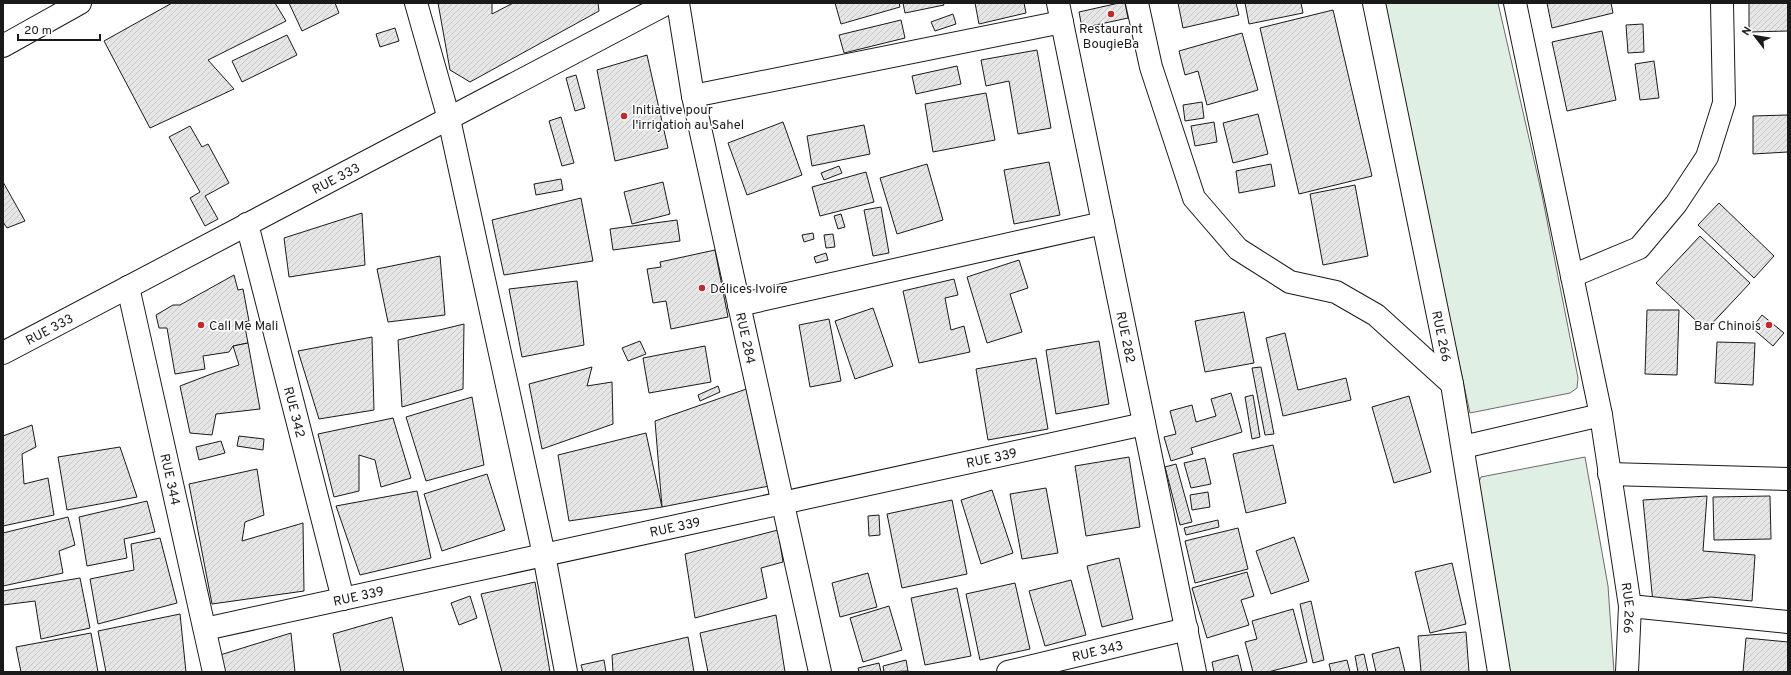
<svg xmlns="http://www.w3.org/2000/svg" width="1791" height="675" font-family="Overpass,sans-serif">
  <defs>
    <pattern id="building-hatch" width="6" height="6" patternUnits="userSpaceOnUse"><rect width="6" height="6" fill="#e6e6e6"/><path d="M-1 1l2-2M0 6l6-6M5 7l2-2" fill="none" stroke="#c5c5c5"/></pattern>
  </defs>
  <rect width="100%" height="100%" fill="#fff"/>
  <g fill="#e0efe3" stroke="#6a6a6a">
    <path d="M1381,3H1498L1542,195L1578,378L1577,388L1570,393L1470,413Z"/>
    <path d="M1585,457L1608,586L1614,672H1504L1474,492L1481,477Z"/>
  </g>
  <g fill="url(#building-hatch)" stroke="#1a1a1a">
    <path d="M172,3H275L286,21L208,60L234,89L150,128L104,41Z"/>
    <path d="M289,3H335L339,13L302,31Z"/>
    <path d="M438,3H492V14L513,3H598L599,11L470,82L450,70Z"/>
    <path d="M835,3H899L900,7L841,24Z"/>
    <path d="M903,3H943L944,5L905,13Z"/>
    <path d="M975,3H1024L1026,13L979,24Z"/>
    <path d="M1119,3H1125L1128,18L1082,28L1079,12Z"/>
    <path d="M1178,3H1236L1239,15L1183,28Z"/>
    <path d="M1245,3H1301L1303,13L1249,24Z"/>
    <path d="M1547,3H1611L1613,13L1552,28Z"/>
    <path d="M1749,3H1788V31L1749,32Z"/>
    <path d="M1333,10L1372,176L1299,194L1260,28Z"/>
    <path d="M953,14L956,24L935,31L931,22Z"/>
    <path d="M901,20L905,38L844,53L839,35Z"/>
    <path d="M1643,24L1644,52L1628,53L1626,25Z"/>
    <path d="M395,28L399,41L380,47L376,34Z"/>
    <path d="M1602,31L1616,100L1567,111L1552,42Z"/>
    <path d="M1242,33L1258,90L1207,105L1198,71L1185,75L1179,51Z"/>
    <path d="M287,35L297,55L242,82L232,61Z"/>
    <path d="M1037,50L1051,128L1018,134L1009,81L986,86L981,60Z"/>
    <path d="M647,55L668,148L615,161L597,70Z"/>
    <path d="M1654,61L1659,98L1640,100L1635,64Z"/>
    <path d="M957,66L961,84L916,94L912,76Z"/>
    <path d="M576,75L585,108L575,111L566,78Z"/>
    <path d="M986,93L995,140L933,152L925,104Z"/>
    <path d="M1202,102L1204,118L1185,121L1183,105Z"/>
    <path d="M1258,114L1268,154L1233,163L1223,123Z"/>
    <path d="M1788,115V152L1753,154V116Z"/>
    <path d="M561,117L574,163L562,166L549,121Z"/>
    <path d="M783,122L802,175L747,195L728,143Z"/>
    <path d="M1214,122L1217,142L1195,146L1191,126Z"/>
    <path d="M864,125L870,154L812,166L807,136Z"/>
    <path d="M190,126L202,147L208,144L229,183L205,196L218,219L205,226L190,198L200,192L169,137Z"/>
    <path d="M1049,162L1060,215L1014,224L1004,170Z"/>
    <path d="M927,164L943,220L897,234L880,178Z"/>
    <path d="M1271,164L1275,186L1239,193L1236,171Z"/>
    <path d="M839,166L842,173L824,180L821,173Z"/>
    <path d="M866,172L874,202L820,216L812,187Z"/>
    <path d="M561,179L563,190L536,195L534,184Z"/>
    <path d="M3,182L25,221L7,228L3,222Z"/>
    <path d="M663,182L670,214L632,224L624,192Z"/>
    <path d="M1355,185L1368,256L1323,265L1310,194Z"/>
    <path d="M581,198L593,261L504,275L492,220Z"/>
    <path d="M1719,203L1774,256L1754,278L1698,225Z"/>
    <path d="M881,207L889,253L873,256L864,210Z"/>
    <path d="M362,213L365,265L289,277L284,238Z"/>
    <path d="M841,214L845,227L838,229L834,216Z"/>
    <path d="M677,220L680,241L613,250L610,229Z"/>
    <path d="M813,233L814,239L804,242L802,235Z"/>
    <path d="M833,234L835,247L826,248L824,235Z"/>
    <path d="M1700,236L1750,283L1706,330L1656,283Z"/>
    <path d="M715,250L728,317L671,329L666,301L653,303L647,269L661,267L660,262Z"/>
    <path d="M826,253L828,260L816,263L814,257Z"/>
    <path d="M440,256L445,315L388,322L377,269Z"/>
    <path d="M1019,260L1028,288L1010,294L1022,332L987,343L967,277Z"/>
    <path d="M234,275L238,290L243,289L249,321L244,322L248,343L233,346L229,352L203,356L205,369L175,374L167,328H159L156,315L173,305H180Z"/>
    <path d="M954,279L958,295L945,298L951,330L964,326L970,352L919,363L903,291Z"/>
    <path d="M577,281L584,345L522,357L509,289Z"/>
    <path d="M873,308L893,366L855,379L835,321Z"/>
    <path d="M1647,310H1679L1677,375L1645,374Z"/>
    <path d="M1244,312L1254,363L1205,372L1195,321Z"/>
    <path d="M1762,315L1784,333L1773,346L1752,328Z"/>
    <path d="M829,319L841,381L810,387L799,325Z"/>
    <path d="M464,324L463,389L402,407L398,340Z"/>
    <path d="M1285,333L1298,390L1346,378L1351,400L1283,416L1266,338Z"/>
    <path d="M372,337L374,410L319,419L298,351Z"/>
    <path d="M640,341L646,354L628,361L622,348Z"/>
    <path d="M1099,341L1109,404L1056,414L1046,350Z"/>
    <path d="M1717,342L1755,343L1753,385L1715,383Z"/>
    <path d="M248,343L260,409L216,414L212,435L190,433L180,386L214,373L239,365L233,346Z"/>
    <path d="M705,346L711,382L649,393L643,358Z"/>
    <path d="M1036,358L1048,429L988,440L976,369Z"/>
    <path d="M592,367L587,386L612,382L613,424L542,449L529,384Z"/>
    <path d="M1261,367L1274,434L1265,435L1252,368Z"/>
    <path d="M718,386L720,392L700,401L698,395Z"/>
    <path d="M752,387L769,486L662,507L655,421Z"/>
    <path d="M1231,393L1242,432L1191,448L1193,454L1171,461L1164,437L1176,434L1170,411L1192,405L1196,422L1216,416L1211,399Z"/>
    <path d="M1253,395L1260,437L1252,439L1245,397Z"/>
    <path d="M1409,396L1431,472L1394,483L1372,407Z"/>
    <path d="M472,397L484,465L426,481L406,417Z"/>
    <path d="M393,418L411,478L381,487L375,460L359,455V491L334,497L318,434Z"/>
    <path d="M32,425L36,447L22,454L24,484L48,478L54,515L3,526V436Z"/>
    <path d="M646,433L662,507L569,521L558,455Z"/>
    <path d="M239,436L264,439L263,450L237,446Z"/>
    <path d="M221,441L225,453L199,460L196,447Z"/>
    <path d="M1273,445L1286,503L1246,513L1233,454Z"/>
    <path d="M120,447L137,497L67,510L58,457Z"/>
    <path d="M1129,457L1140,527L1086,536L1075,466Z"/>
    <path d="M1205,458L1211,484L1191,488L1184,463Z"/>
    <path d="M1176,464L1192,522L1180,525L1165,467Z"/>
    <path d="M257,469L264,515L245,522L242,541L303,523L304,591L212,604L189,484Z"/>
    <path d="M487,474L505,530L442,551L424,494Z"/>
    <path d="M1046,488L1058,553L1022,559L1010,494Z"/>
    <path d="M992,490L1013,553L981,564L961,500Z"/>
    <path d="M417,491L431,558L360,575L336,506Z"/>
    <path d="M1208,492L1210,507L1192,510L1190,495Z"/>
    <path d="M1707,496L1703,551L1755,555L1752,601L1711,597L1653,603L1643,500Z"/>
    <path d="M1770,496L1771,539L1714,540L1713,497Z"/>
    <path d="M952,500L967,574L902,588L887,514Z"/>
    <path d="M147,501L155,532L124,539L127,558L87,566L79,517Z"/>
    <path d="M879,515L880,535L869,536L868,516Z"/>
    <path d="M68,517L75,545L59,551L63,573L3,586V533Z"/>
    <path d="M1218,520L1219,527L1186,535L1184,528Z"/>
    <path d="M1238,528L1248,569L1195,583L1185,541Z"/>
    <path d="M778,530L783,562L761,568L767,598L695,618L685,554Z"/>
    <path d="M1294,537L1309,581L1271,594L1256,551Z"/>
    <path d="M160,538L177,603L98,624L90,579L134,570L131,544Z"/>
    <path d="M1119,558L1133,619L1102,627L1087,566Z"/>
    <path d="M1452,563L1466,624L1430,633L1415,572Z"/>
    <path d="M1247,572L1254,596L1241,600L1249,625L1207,638L1192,588Z"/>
    <path d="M868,573L877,607L840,617L832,583Z"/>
    <path d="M80,578L90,628L41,639L35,601L3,605V591Z"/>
    <path d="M1071,580L1086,635L1045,646L1029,591Z"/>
    <path d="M535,582L550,672H502L481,594Z"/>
    <path d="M1015,583L1030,649L980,660L966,594Z"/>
    <path d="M957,588L971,656L925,665L911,598Z"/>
    <path d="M470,596L477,618L459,625L451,603Z"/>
    <path d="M1311,601L1324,660L1313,663L1300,604Z"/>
    <path d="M889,606L902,650L863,662L850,618Z"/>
    <path d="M1293,609L1307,662L1268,672H1253L1245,642L1257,639L1252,621Z"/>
    <path d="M180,614L186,672H106L98,631Z"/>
    <path d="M776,615L785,672H708L700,633Z"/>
    <path d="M392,617L404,672H341L333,634Z"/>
    <path d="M1466,632L1469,672H1421L1418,636Z"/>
    <path d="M91,633L98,672H21L16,647Z"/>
    <path d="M291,633L295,672H223L220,655Z"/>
    <path d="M688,637L694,672H613L612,655Z"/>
    <path d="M1746,638L1788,642V672H1743Z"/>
    <path d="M1399,647L1405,672H1376L1372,654Z"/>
    <path d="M1364,654L1368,672H1358L1355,656Z"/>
    <path d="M1238,655L1242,672H1214L1212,662Z"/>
    <path d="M604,660L606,672H583L581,665Z"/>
    <path d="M906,660L908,671L884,672L883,666Z"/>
    <path d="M1347,660L1350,672H1331L1329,664Z"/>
    <path d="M879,663L881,672H859L858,668Z"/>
  </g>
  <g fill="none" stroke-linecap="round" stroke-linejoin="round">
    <defs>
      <g id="minor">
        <path d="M416,3L449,119L544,555L566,672"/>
        <path id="s1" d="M678,3L693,96L820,672"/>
        <path id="s2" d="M1058,3L1195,672"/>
        <path d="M1137,3L1151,67L1194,198L1238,249L1290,282L1336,292L1376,315L1452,384"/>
        <path id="s3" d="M1374,3L1452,384L1499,672"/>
        <path id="s4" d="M1515,3L1601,415L1630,606L1627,672"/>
        <path d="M693,96L1062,22"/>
        <path id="s5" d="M247,224L343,599"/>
        <path d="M1572,276L1639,248L1676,204L1707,157L1724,103L1722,3"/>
        <path id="s6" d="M128,287L214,672"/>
        <path d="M739,305L1103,223"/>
        <path id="s7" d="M3,353L668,3"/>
        <path d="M1463,447L1601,415"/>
        <path d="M1609,474L1788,479"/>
        <path d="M1630,606L1788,622"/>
        <path id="s8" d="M205,629L1144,424"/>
        <path id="s9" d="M1008,672L1187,629"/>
      </g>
      <path id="major" d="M3,46L80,3"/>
    </defs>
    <use href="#minor" stroke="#1a1a1a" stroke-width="24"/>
    <use href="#major" stroke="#1a1a1a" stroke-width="24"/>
    <use href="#minor" stroke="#fff" stroke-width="22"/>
    <use href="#major" stroke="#fff" stroke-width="22"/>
  </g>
  <g fill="#c62828" stroke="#fff" stroke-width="1.5">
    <circle cx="1111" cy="14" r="4"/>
    <circle cx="624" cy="116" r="4"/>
    <circle cx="702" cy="288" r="4"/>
    <circle cx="201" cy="325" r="4"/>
    <circle cx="1769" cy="325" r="4"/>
  </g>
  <g text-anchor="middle" stroke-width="3" stroke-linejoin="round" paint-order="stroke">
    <g font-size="13" fill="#1a1a1a" stroke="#fff" text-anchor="start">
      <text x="1111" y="33" text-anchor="middle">Restaurant<tspan x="1111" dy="15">BougieBa</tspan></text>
      <text x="632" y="114">Initiative pour<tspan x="632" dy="15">l'irrigation au Sahel</tspan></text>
      <text x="710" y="293">Délices Ivoire</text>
      <text x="209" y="330">Call Me Mali</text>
      <text x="1761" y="330" text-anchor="end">Bar Chinois</text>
    </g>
    <g font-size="13" fill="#1a1a1a" stroke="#fff">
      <text dy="5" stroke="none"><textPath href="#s7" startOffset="376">RUE 333</textPath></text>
      <text dy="5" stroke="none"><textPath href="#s7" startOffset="52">RUE 333</textPath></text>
      <text dy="5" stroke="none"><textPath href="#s3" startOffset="340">RUE 266</textPath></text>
      <text dy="5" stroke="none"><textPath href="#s1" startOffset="342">RUE 284</textPath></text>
      <text dy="5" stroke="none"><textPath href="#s2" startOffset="341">RUE 282</textPath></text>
      <text dy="5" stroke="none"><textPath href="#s5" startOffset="194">RUE 342</textPath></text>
      <text dy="5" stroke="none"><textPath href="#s8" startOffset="805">RUE 339</textPath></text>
      <text dy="5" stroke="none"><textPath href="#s6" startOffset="197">RUE 344</textPath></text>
      <text dy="5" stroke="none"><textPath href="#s8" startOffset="481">RUE 339</textPath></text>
      <text dy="5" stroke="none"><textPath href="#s8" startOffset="157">RUE 339</textPath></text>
      <text dy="5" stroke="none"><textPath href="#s4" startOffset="616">RUE 266</textPath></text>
      <text dy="5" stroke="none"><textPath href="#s9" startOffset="92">RUE 343</textPath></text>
    </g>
  </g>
  <rect width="1791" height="675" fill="none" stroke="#1a1a1a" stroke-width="8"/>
  <g transform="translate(1755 36) rotate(301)" stroke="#ffffff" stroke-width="3" paint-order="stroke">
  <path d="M0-3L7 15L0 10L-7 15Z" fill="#1a1a1a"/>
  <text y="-6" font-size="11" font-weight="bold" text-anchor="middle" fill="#1a1a1a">N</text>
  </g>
  <path d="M18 34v6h82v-6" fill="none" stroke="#1a1a1a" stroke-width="2"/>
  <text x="24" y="34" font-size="12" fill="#1a1a1a" stroke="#ffffff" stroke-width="3" paint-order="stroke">20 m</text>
</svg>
